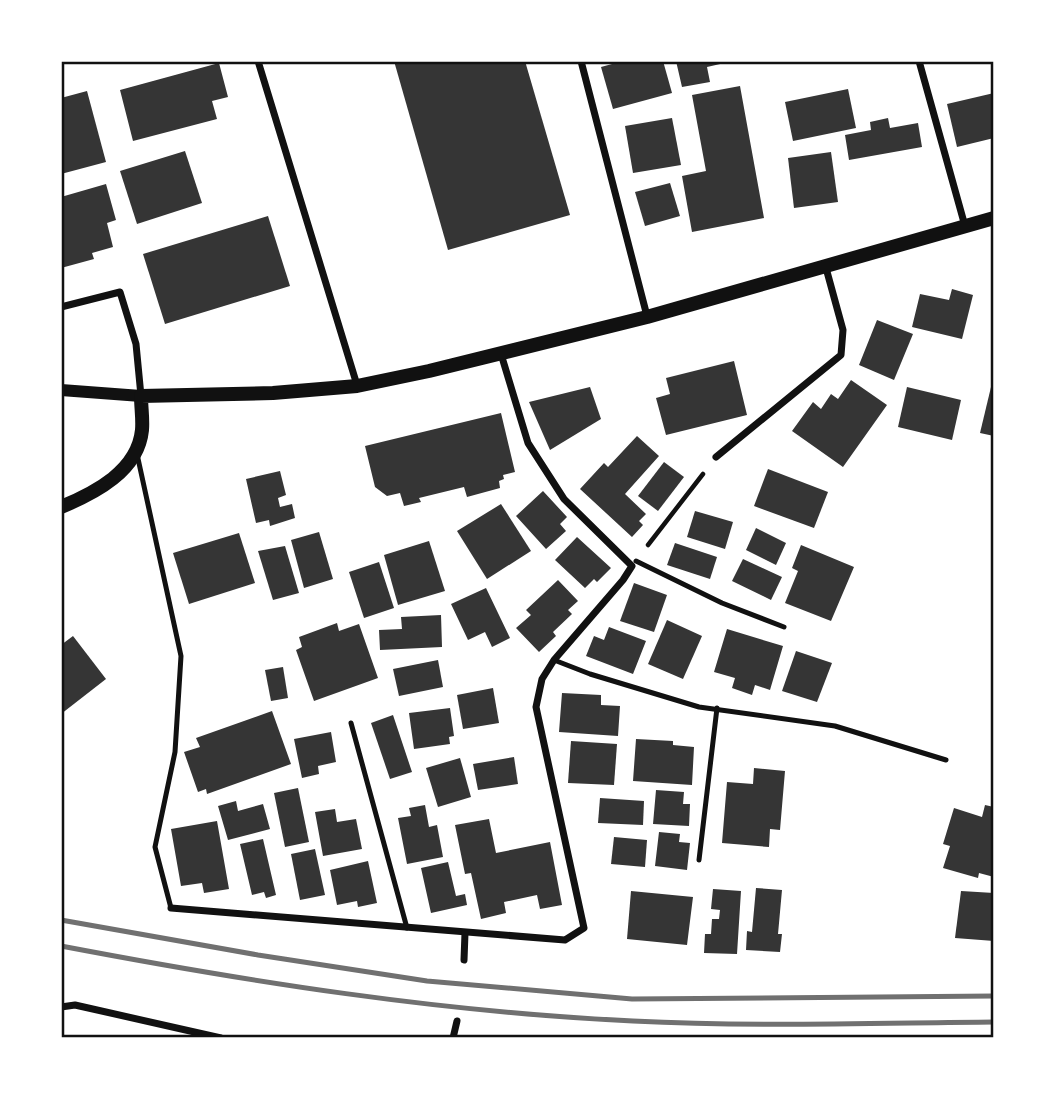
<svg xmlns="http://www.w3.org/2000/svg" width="1055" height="1099" font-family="'Varela Round',sans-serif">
  <rect width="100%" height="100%" fill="#fff"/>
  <g fill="#353535">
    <path d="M394,61H525L570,215L448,250Z"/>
    <path d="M623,61H663L672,93L613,109L601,67Z"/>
    <path d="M676,61H729V62L707,67L710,82L682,87Z"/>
    <path d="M219,63L228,97L212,101L217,119L133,141L120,90Z"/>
    <path d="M740,86L764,218L692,232L682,176L706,171L692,95Z"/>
    <path d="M848,89L856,128L793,141L785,102Z"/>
    <path d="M87,91L106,162L61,174V98Z"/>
    <path d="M994,93V138L957,147L947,104Z"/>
    <path d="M672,118L681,165L633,173L625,126Z"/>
    <path d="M888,118L890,128L918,123L922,147L849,160L845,135L871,130L870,122Z"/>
    <path d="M185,151L202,203L137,224L120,171Z"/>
    <path d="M831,152L838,202L794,208L788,158Z"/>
    <path d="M670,183L680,216L645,226L635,192Z"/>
    <path d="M106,184L116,220L107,223L113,247L92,253L94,259L61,268V197Z"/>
    <path d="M268,216L290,286L165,324L143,254Z"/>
    <path d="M952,289L973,295L962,339L912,327L920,294L949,300Z"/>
    <path d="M877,320L913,334L894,380L859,365Z"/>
    <path d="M734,361L747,415L666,435L656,398L670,394L666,378Z"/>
    <path d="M851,380L887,405L843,467L792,431L813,402L821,409L831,394L838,399Z"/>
    <path d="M590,387L601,419L550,450L529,402Z"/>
    <path d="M907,387L961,400L952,440L898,427Z"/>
    <path d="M991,387L994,388V436L980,433Z"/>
    <path d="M501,413L515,472L503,475L504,479L499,481L500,488L467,497L464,487L419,498L421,502L404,506L400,493L387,496L375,487L365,446Z"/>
    <path d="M637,436L659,456L625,494L646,514L639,521L643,525L632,537L580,489L604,463L608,467Z"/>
    <path d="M664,462L684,477L658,511L638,496Z"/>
    <path d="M768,469L828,492L814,528L754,506Z"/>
    <path d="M280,471L286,495L278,498L280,507L292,504L295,518L270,526L269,520L256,523L246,479Z"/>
    <path d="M543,491L567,517L560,524L566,531L546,549L516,516Z"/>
    <path d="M501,504L531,551L487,579L457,531Z"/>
    <path d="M695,511L733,522L725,549L687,537Z"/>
    <path d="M756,528L786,543L776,565L746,550Z"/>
    <path d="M319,532L333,579L304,588L291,540Z"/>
    <path d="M239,533L255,583L189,604L173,553Z"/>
    <path d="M577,537L611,568L597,582L594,579L585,588L555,560Z"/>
    <path d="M429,541L445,591L398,605L384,555Z"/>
    <path d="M675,543L717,557L710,579L667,565Z"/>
    <path d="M801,545L854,567L831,621L785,603L798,571L792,568Z"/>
    <path d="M285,546L299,593L273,600L258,551Z"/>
    <path d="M743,559L782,577L771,600L732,581Z"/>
    <path d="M379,562L394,608L364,618L349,572Z"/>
    <path d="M558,580L578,601L568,610L572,614L553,632L556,636L539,652L516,628L531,615L526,610Z"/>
    <path d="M634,583L667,595L654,632L620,621Z"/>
    <path d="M486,588L510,638L492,647L485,632L468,640L451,604Z"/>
    <path d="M441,615L442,647L380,650L379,630L402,629L401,617Z"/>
    <path d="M667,620L702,636L683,679L648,664Z"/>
    <path d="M337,623L339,631L359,624L378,678L314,701L296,650L302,647L299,637Z"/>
    <path d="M609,627L646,641L633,674L586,656L594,636L604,640Z"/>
    <path d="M727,629L783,646L770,690L755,685L752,695L732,688L735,678L714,672Z"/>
    <path d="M73,636L106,679L61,714V645Z"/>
    <path d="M796,651L832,663L817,702L782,691Z"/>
    <path d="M438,660L443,687L399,696L393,669Z"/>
    <path d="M283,667L288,698L271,701L265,670Z"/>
    <path d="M493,688L499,723L463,729L457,695Z"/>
    <path d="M562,693L601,695V705L620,706L618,736L559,732Z"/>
    <path d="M450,708L454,736L449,737L450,744L414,749L409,713Z"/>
    <path d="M272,711L291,764L207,794L206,789L198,792L184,752L200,747L196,738Z"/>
    <path d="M393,715L412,772L390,779L371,723Z"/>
    <path d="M331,732L336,762L318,766L319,774L302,778L294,739Z"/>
    <path d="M636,739L673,741V745L694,747L692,785L633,781Z"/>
    <path d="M571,741L617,744L614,785L568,783Z"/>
    <path d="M514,757L518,784L478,790L473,764Z"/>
    <path d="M460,758L471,797L438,807L426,768Z"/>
    <path d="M754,768L785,771L780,830L770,829L769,847L722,843L727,782L753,784Z"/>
    <path d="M298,788L309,842L285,847L274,793Z"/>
    <path d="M656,790L684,792L683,804H690L689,826L653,824Z"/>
    <path d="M600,798L644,801L643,825L598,823Z"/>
    <path d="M236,801L238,811L263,804L270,829L228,840L218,806Z"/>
    <path d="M425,805L429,827L437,825L443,857L407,864L398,818L411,816L409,808Z"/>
    <path d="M985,805L994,807V877L979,873L978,878L943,868L950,846L943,844L954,808L982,817Z"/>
    <path d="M335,809L337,822L356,819L362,849L323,856L315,812Z"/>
    <path d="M489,819L496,853L550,842L562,905L540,909L537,895L504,902L506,913L481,919L471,873L465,874L455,825Z"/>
    <path d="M217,821L229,889L204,893L202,883L181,886L171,829Z"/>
    <path d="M659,832L680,834L679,842L690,843L687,870L655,866Z"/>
    <path d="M614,837L647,840L645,867L611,864Z"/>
    <path d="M263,839L276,895L266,898L264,892L252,895L240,844Z"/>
    <path d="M315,849L325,895L300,900L291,854Z"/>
    <path d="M368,861L377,903L358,907L357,901L337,905L330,870Z"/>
    <path d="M448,862L456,896L465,894L467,905L431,913L421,868Z"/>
    <path d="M756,888L782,890L778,934H782L780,952L746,950L747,931L752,932Z"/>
    <path d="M713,889L741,891L737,954L704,953L705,934H711L712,919H719L720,910L711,909Z"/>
    <path d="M631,891L693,897L687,945L627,939Z"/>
    <path d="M961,891L994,893V941L955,938Z"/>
  </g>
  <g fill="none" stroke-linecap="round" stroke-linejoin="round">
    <path stroke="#111" stroke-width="4.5" d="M648,545L703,474"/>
    <g stroke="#111" stroke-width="5">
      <path d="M137,454L181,656L175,752L155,847L171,908"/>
      <path d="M636,561L722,603L784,627"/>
      <path d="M554,660L590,674L699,707L835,726L946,760"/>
      <path d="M351,723L407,928"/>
      <path d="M699,860L717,708"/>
    </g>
    <g stroke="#111" stroke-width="7">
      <path d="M258,61L357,385"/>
      <path d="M581,61L647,316"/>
      <path d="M919,61L965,226"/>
      <path d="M61,307L120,292L136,344L141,396"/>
      <path d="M716,457L841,355L843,330L826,268"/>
      <path d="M171,908L565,940L584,928L536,707L542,679L554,660L623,580L632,566L564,499L528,443L501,354"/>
      <path d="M464,960L465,933"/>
      <path d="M61,1007L75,1005L221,1038"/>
      <path d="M453,1038L457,1021"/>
    </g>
    <path stroke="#111" stroke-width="12" d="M61,390L141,396"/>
    <path stroke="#111" stroke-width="14" d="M61,507C95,493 138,471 142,430C143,419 141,407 141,396L273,393L357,386L429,371L647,317L994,218"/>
    <g stroke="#707070" stroke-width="5">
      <path d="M61,920L258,955L427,981L632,999L994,996"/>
      <path d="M61,946C250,982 441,1012 633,1021C753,1027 874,1023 994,1022"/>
    </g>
  </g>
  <rect width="1055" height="1099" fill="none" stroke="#ffffff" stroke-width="126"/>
  <rect x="63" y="63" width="929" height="973" fill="none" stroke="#111" stroke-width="2.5"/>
</svg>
